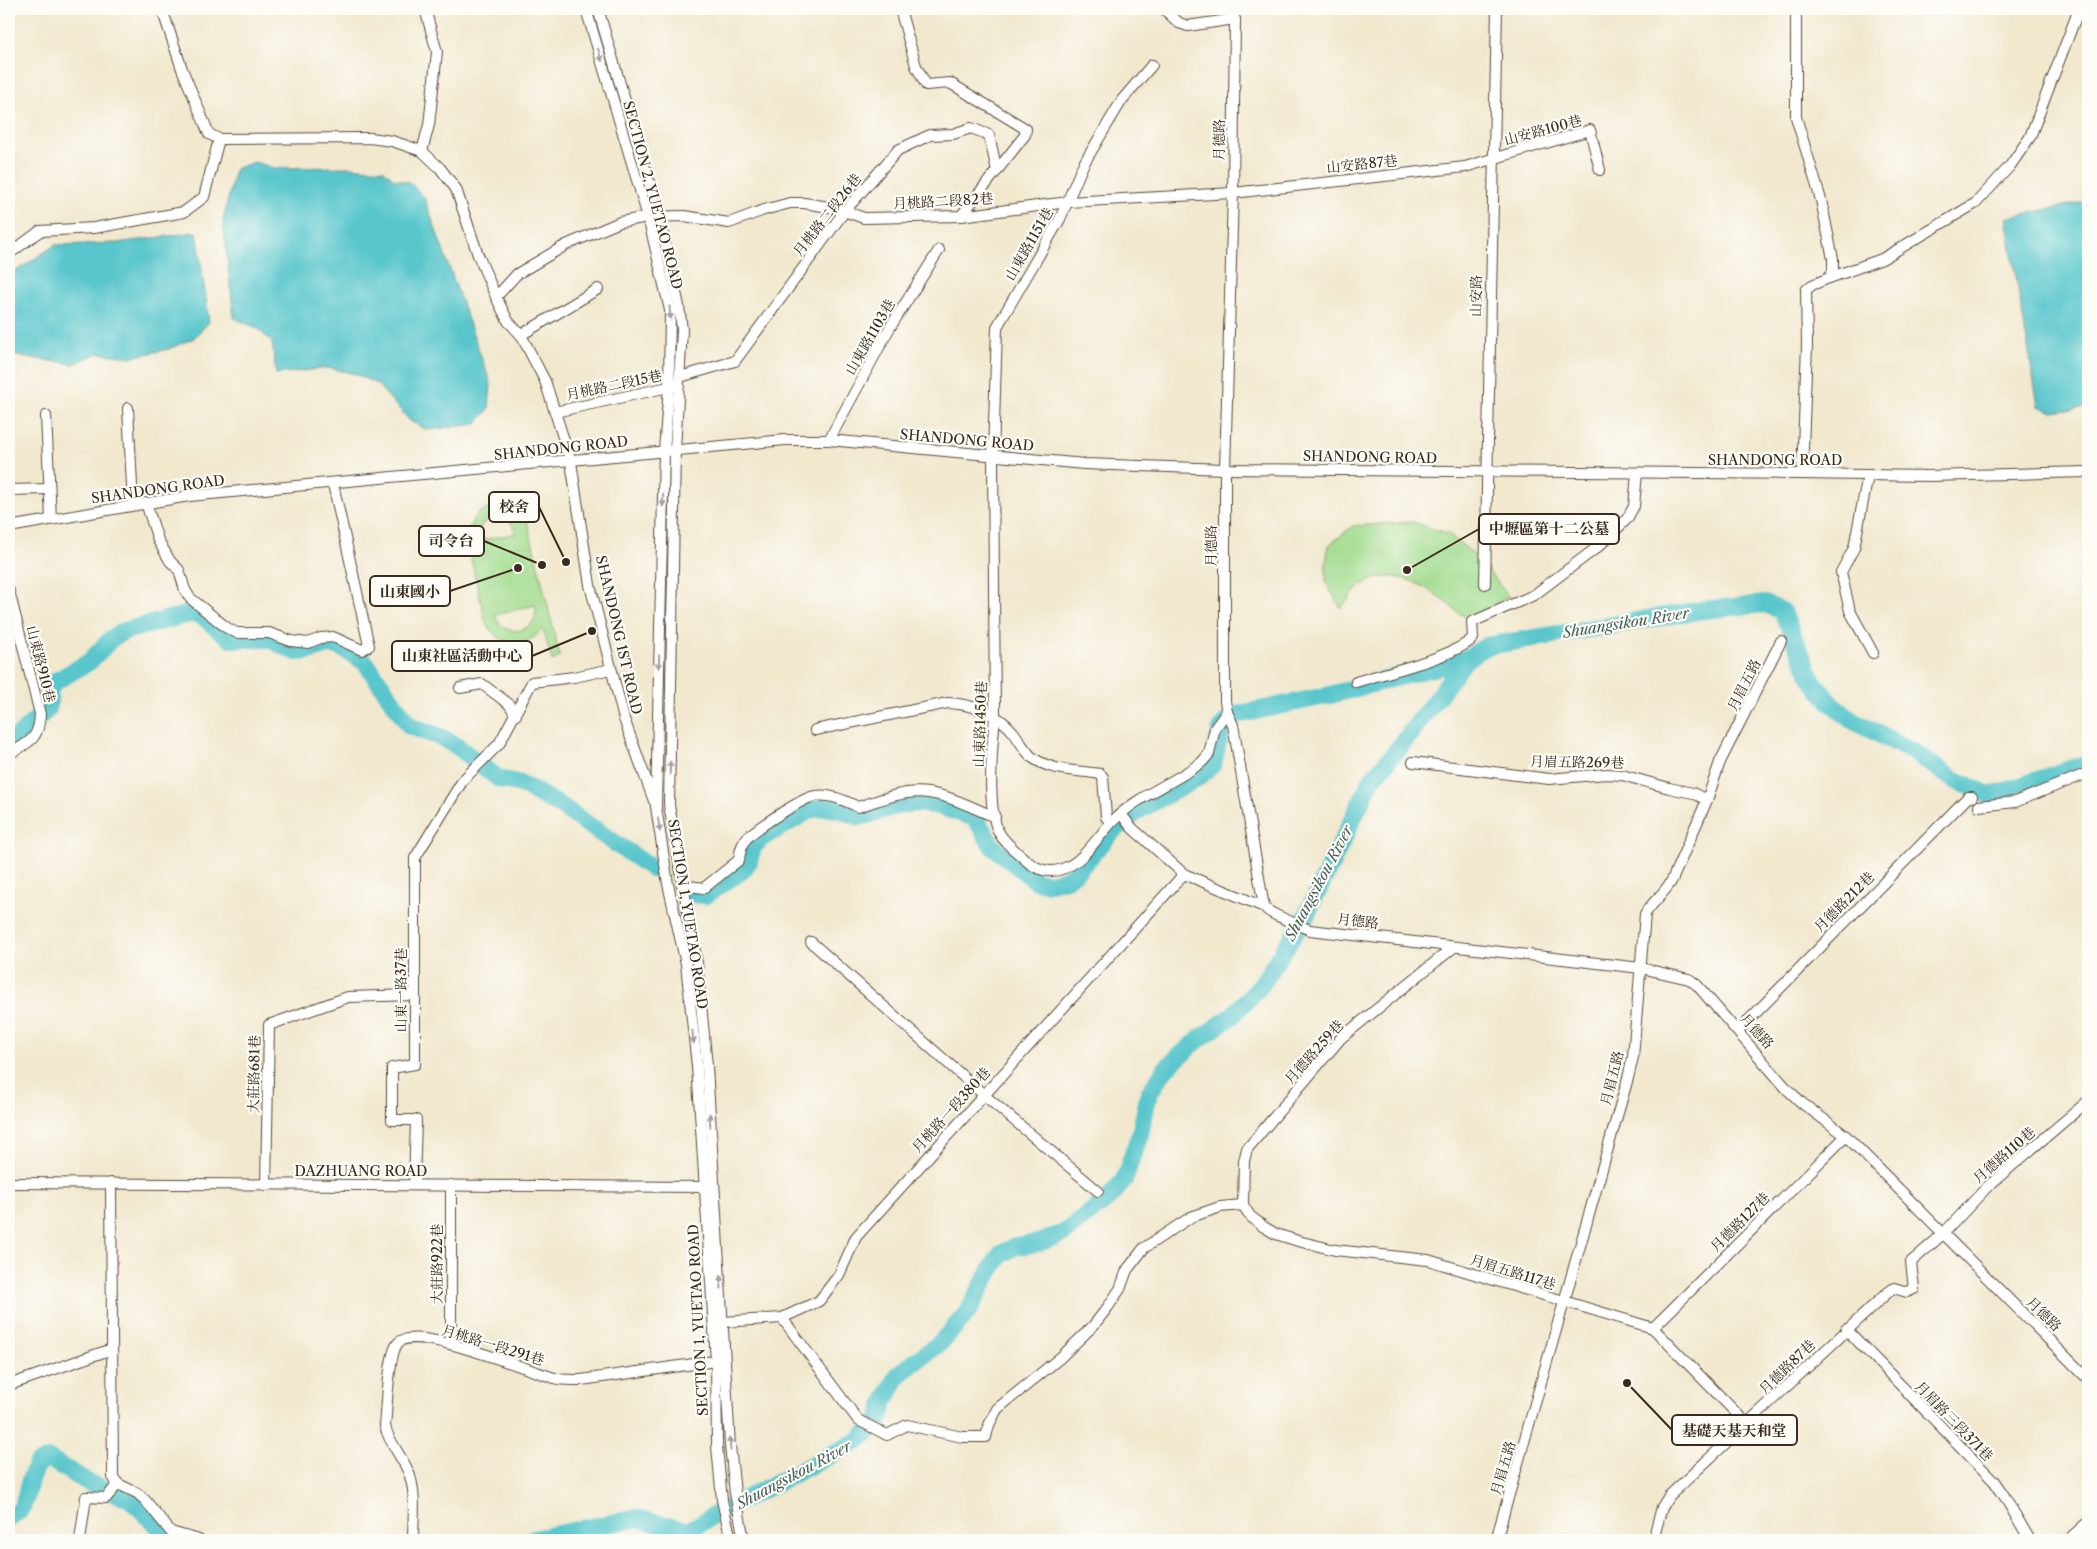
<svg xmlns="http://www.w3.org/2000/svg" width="2097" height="1549" font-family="'Libre Caslon Text','Noto Serif TC',serif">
  <rect width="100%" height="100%" fill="#fdfcf7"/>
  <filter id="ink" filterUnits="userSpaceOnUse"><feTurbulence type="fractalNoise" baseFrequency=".02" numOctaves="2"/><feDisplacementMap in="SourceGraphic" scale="10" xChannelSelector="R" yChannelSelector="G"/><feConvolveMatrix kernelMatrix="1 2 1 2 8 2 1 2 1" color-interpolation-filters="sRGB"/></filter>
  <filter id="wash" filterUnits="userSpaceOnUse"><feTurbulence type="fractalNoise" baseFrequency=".0096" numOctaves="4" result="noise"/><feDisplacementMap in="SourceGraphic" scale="20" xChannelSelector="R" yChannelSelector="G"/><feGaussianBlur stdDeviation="1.12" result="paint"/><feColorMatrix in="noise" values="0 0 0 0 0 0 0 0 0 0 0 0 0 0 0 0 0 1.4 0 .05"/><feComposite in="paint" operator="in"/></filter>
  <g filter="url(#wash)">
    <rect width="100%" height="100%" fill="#f1e8ce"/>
    <g fill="#a3dc8f" stroke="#6f8356" fill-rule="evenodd">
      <path d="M523,504L560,657L552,661L543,629C539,632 536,637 531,639C512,649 492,638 485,620L466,538L467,532L475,516L484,510L495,507L512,510V506ZM496,517L510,521L517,533L478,541C476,529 484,519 496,517ZM535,605C542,631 504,642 495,615Z"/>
      <path d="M1413,522L1449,534L1479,559L1509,597L1469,618C1457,614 1449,604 1438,596C1420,583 1395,571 1372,580C1359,584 1349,598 1341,608L1326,583V562L1329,545L1353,526Z"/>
    </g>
    <g fill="#59c6cc" stroke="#4a7875">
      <path d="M254,162L275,168L349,167L384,170L394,179L409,182L424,197L491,384L489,409L476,424L427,430L410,421L377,384L355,374L329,368L276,374L272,342L257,328L234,318L223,221L235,169Z"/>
      <path d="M2088,201V407L2053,412L2038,406L2006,218Z"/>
      <path d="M197,232L209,322L194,338L169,349L131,357L98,353L74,364L9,355V276L55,245L117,243Z"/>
    </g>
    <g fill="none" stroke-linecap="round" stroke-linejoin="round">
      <g stroke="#59c6cc" stroke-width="18">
        <path d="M9,744L48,709L50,687L56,681L89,662L111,639L124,631L189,614L201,615L231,639H269L296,652L309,651L329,645L339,646L365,662L410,726L440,737L458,747L499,779L521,784L559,805L653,869"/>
        <path d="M691,894L706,895L743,870L749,861L753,847L762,838L810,810L824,807L842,810L860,817L899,805L915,803L935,805L975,818L993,847L1036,881L1050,883L1066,879L1077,871L1112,832L1139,810L1199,777L1213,764L1221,730L1226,722L1236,715L1330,695L1466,659"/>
        <path d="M9,1517C25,1511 25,1500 29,1484C30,1478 34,1471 36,1465L49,1459L91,1484L130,1499L172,1540"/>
        <path d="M529,1540L636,1518L688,1531L718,1513L858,1441L879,1421L884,1403L898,1375L941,1342L968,1312L990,1271L1001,1254L1016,1246L1038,1243L1064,1233L1109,1198L1124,1180L1140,1134L1149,1093L1166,1068L1198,1040L1232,1016L1261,985L1306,916L1372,779L1399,748L1466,659L1487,646L1703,610L1765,604L1782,611L1813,681L1830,702L1850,719L1915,753L1953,779L1991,796L2088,763"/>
      </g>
    </g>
  </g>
  <g filter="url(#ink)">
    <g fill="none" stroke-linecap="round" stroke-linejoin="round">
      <defs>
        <g id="minor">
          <path d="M162,9L182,69L209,134L219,139L370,138L392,141L422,151L440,168L456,189L478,255L496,297L508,321L521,335L545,381L571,462L590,585L624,719L654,801"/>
          <path d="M586,9L648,217L670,310L669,387L664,451L656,807L668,884L686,964L697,1066L716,1361L717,1446L722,1500L731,1540"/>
          <path d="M598,9L659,216L679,306L682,330L675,450L669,805L697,963L707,1066L730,1445L735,1493L744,1540"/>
          <path d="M900,9L916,66L926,85L950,83L1026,129L1025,135L961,216"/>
          <path d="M1164,9L1179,23L1188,26L1235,19L1233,193L1225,469V701L1227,712L1233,725L1264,907C1269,914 1299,925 1310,930L1641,968L1689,979L1697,985L1787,1089L1802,1103L1846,1136L2088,1379"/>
          <path d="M1796,9V117L1821,200L1833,259V271L1829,278L1812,285L1806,290L1807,345L1802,474"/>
          <path d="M1152,65L1122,100L1083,165L1060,219L997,327L993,457L995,717C992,745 987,806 998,831C1004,843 1017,852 1027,861C1036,869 1049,874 1062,869C1083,862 1096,839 1111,823C1136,796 1173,784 1202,762L1209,754L1215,728L1227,712"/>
          <path d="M422,151L429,125L437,52L425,9"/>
          <path d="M9,254L40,231L94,228L184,212L204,197L219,139"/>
          <path d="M1829,278L1882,259L1976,203L2010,166L2030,137L2079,9"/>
          <path d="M496,297L517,274L566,245L620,222L648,217L684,216L729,223L764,210L790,203H804L835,208L864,218L961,216L1068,202L1233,193L1465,167L1590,130L1600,170"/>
          <path d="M521,335L598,289"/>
          <path d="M680,377L735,361L844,212L898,150L930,135L953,134L971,128L989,135L997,171"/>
          <path d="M128,408L133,505"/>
          <path d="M555,412L673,386"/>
          <path d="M46,416L51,519"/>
          <path d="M829,440L889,329L939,250"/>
          <path d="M1868,475L1854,548L1841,572L1850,611L1873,653"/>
          <path d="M9,490L48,489"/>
          <path d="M146,503L158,540L170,561L179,570L185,590L190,598L227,628L237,633H269L291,641L308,643L321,638L333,637L362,650L369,646L333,484"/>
          <path d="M9,527L189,496L785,440H829L1084,464L1225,469L1802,474L1928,476L2088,472"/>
          <path d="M1485,584L1497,9"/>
          <path d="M9,591L40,714C39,740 29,742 9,754"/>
          <path d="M1356,682C1384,673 1455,657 1473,638L1472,622L1534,595L1599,546L1627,519L1634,506L1637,473"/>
          <path d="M460,688L482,684L509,704L516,715"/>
          <path d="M815,730L948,703C971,704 1000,714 1014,733C1020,741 1025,752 1033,758C1053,772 1077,770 1100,774L1103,777L1106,817L1111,822"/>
          <path d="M1413,762L1549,779L1606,774L1622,775L1669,788L1693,793L1707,800"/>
          <path d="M1979,806L2015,802L2088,773"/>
          <path d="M1121,814L1132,828L1184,874L1264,907"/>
          <path d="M682,885L704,888L739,860C740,852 741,845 746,839C753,830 799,801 811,797C826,792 844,800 858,807C874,802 891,795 907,793C937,788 968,806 995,817"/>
          <path d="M811,942L984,1095L1098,1191"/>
          <path d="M1738,1031L1968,797H1972"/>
          <path d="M9,1183L710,1187"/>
          <path d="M111,1183L113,1477L118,1484L137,1493L145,1500L171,1532L199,1540"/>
          <path d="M414,1184L416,1120H392V1068L415,1064V858L463,780L499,744L532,682L574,677L611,669"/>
          <path d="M266,1185L269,1025L348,997L414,995"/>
          <path d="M451,1185V1344"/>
          <path d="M1243,1205L1250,1216L1264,1227L1276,1234L1298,1241L1335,1250L1428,1260L1653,1328L1747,1424"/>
          <path d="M1243,1205L1244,1161L1247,1149L1341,1038L1454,947"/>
          <path d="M782,1318L858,1420L887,1435L907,1425L962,1437H986L989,1425L997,1409L1061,1357L1093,1326L1108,1307L1120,1289L1127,1270L1144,1248L1191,1217L1220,1207L1243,1205"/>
          <path d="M724,1322L782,1318L819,1301L839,1275L856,1237L1184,874"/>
          <path d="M1653,1328L1846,1136"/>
          <path d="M1846,1329L1994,1481L2003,1494L2030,1540"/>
          <path d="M9,1385L112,1349"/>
          <path d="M80,1540L86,1497L106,1498L118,1484"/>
          <path d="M413,1540C413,1518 417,1491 408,1471C401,1455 389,1443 385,1426C387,1409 388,1354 398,1343C415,1323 531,1372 558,1379C565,1380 574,1380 581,1380L722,1360"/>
          <path d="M1496,1540L1628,1078L1633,1057L1645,914C1653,901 1665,893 1672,880L1707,800L1720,762L1781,641"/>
          <path d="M1653,1540L1662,1507L1669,1496L1886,1294L1894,1288L1907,1292L1914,1289L1911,1262L1943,1234L1987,1187L2088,1101"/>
          <path d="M2068,1540L2088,1522"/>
        </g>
      </defs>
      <use href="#minor" stroke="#564638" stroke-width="12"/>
      <use href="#minor" stroke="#fff" stroke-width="10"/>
    </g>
    <defs><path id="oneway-solid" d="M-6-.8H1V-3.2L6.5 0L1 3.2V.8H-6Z" transform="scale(1.25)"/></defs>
    <g fill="#a79f9a">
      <use href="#oneway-solid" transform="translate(600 55) rotate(73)"/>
      <use href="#oneway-solid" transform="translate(670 313) rotate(85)"/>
      <use href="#oneway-solid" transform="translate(663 500) rotate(91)"/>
      <use href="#oneway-solid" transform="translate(659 662) rotate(91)"/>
      <use href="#oneway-solid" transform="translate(670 768) rotate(-89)"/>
      <use href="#oneway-solid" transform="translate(659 825) rotate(81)"/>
      <use href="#oneway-solid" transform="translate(693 1037) rotate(84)"/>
      <use href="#oneway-solid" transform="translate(710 1120) rotate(-93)"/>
      <use href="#oneway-solid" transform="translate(721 1282) rotate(-94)"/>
      <use href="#oneway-solid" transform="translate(730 1444) rotate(-94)"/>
    </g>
  </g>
  <g text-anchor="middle" stroke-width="4.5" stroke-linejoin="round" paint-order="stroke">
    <g font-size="14" fill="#3b2a1e" stroke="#fdfcf7">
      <text transform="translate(1543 130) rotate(-15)" y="5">山安路100巷</text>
      <text transform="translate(1219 140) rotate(-89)" y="5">月德路</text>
      <text transform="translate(1362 164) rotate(-6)" y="5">山安路87巷</text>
      <text transform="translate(653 195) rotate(75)" y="5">SECTION 2, YUETAO ROAD</text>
      <text transform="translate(943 201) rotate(-3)" y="5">月桃路二段82巷</text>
      <text transform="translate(827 215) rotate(-52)" y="5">月桃路二段26巷</text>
      <text transform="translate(1029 244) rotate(-60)" y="5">山東路1151巷</text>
      <text transform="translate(1476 296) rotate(-89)" y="5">山安路</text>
      <text transform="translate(870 337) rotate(-60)" y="5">山東路1103巷</text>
      <text transform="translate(614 385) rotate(-12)" y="5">月桃路二段15巷</text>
      <text transform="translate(967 440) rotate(5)" y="5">SHANDONG ROAD</text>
      <text transform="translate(561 448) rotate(-6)" y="5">SHANDONG ROAD</text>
      <text transform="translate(1370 457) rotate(1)" y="5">SHANDONG ROAD</text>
      <text x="1775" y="465">SHANDONG ROAD</text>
      <text transform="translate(158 489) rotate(-8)" y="5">SHANDONG ROAD</text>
      <text transform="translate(1211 546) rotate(-90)" y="5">月德路</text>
      <text transform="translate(619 635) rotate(77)" y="5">SHANDONG 1ST ROAD</text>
      <text transform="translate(41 664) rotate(76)" y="5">山東路910巷</text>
      <text transform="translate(1744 685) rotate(-63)" y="5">月眉五路</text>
      <text transform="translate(980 724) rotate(-88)" y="5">山東路1450巷</text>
      <text transform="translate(1577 762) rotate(1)" y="5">月眉五路269巷</text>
      <text transform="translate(1844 902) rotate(-45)" y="5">月德路212巷</text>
      <text transform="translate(688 914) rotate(81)" y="5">SECTION 1, YUETAO ROAD</text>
      <text transform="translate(1358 921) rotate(7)" y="5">月德路</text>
      <text transform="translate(401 990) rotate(-90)" y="5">山東一路37巷</text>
      <text transform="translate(1757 1031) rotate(48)" y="5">月德路</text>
      <text transform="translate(1314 1052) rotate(-48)" y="5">月德路259巷</text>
      <text transform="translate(254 1074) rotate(-89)" y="5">大莊路681巷</text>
      <text transform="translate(1612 1078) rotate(-76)" y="5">月眉五路</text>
      <text transform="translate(951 1110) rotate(-48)" y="5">月桃路一段380巷</text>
      <text transform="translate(2004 1155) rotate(-41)" y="5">月德路110巷</text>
      <text x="361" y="1176">DAZHUANG ROAD</text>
      <text transform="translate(1740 1222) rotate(-45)" y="5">月德路127巷</text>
      <text transform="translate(437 1264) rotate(-90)" y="5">大莊路922巷</text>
      <text transform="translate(1513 1272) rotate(17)" y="5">月眉五路117巷</text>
      <text transform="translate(2044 1314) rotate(44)" y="5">月德路</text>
      <text transform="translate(698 1320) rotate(-93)" y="5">SECTION 1, YUETAO ROAD</text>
      <text transform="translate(493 1345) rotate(17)" y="5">月桃路一段291巷</text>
      <text transform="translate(1787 1367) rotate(-44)" y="5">月德路87巷</text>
      <text transform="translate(1954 1421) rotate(46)" y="5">月眉路三段371巷</text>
      <text transform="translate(1503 1468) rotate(-74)" y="5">月眉五路</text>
    </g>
    <g font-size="15" font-style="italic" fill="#46615b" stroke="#fdfcf7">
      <text transform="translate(1626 623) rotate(-9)" y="5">Shuangsikou River</text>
      <text transform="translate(1319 883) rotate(-62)" y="5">Shuangsikou River</text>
      <text transform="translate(794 1475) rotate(-28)" y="5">Shuangsikou River</text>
    </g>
  </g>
  <path fill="none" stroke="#3b2a1e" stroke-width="2" d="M566 562L539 507M1407 570L1479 529M542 565L484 541M518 568L450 591M592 631L532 656M1627 1383L1672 1430"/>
  <g fill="#3b2a1e" stroke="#fdfcf7" stroke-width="2">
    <circle cx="566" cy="562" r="5"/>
    <circle cx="1407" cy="570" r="5"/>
    <circle cx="542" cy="565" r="5"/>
    <circle cx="518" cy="568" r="5"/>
    <circle cx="592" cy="631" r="5"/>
    <circle cx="1627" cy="1383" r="5"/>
  </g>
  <g fill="#fdfcf7" stroke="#3b2a1e" stroke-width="2">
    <rect x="489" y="492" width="50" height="30" rx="5"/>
    <rect x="1479" y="514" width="140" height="30" rx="5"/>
    <rect x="419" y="526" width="65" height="30" rx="5"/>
    <rect x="370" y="576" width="80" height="30" rx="5"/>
    <rect x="392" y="641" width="140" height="30" rx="5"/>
    <rect x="1672" y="1415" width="125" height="30" rx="5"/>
  </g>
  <g font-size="15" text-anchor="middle" font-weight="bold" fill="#3b2a1e">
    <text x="514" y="512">校舍</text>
    <text x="1549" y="534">中壢區第十二公墓</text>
    <text x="451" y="546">司令台</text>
    <text x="410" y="597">山東國小</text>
    <text x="462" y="661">山東社區活動中心</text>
    <text x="1734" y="1436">基礎天基天和堂</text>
  </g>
  <rect width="2097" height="1549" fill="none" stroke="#fdfcf7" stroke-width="30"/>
</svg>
